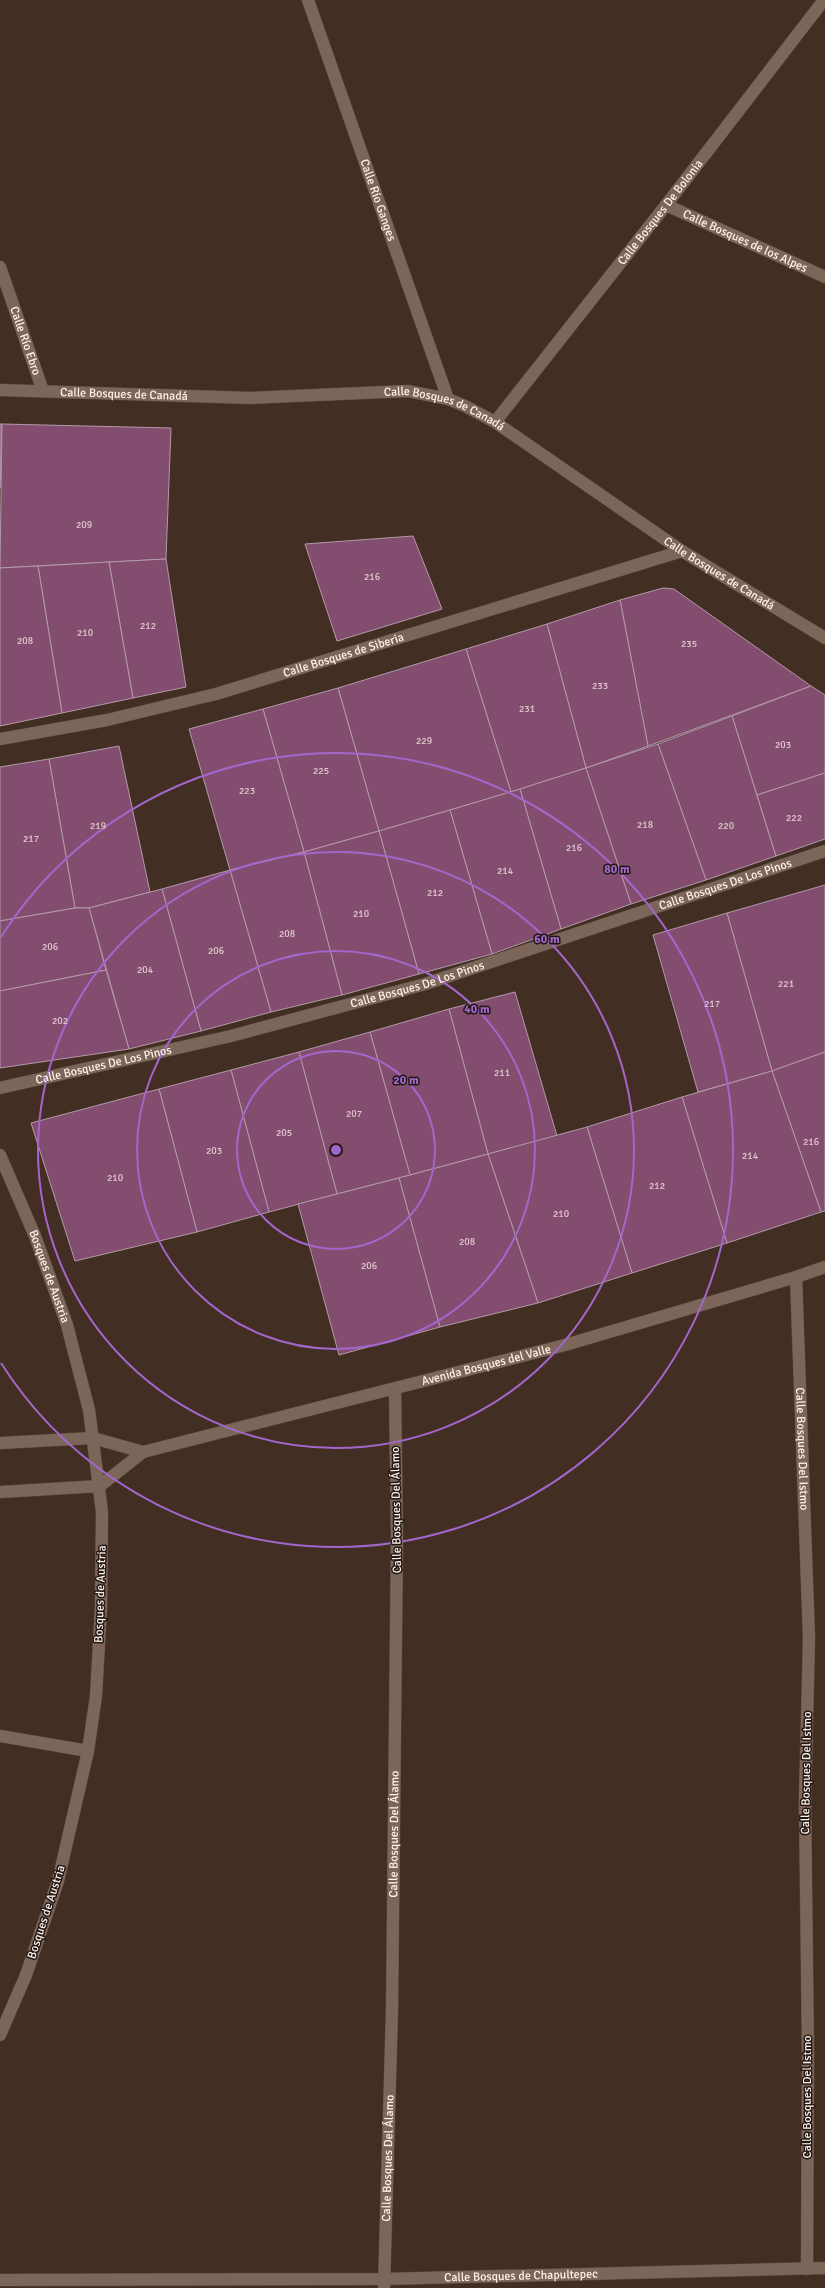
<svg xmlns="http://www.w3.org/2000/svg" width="825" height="2288" font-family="Signika,sans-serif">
  <rect width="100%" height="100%" fill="#422e23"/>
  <g fill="#834d6f" stroke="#b39aa8">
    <path d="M0,424H2L0,488Z"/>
    <path d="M2,424L171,428L166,559L0,568Z"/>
    <path d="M413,536L442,609L337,641L305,544Z"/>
    <path d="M166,559L186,687L133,698L109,562Z"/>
    <path d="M109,562L133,698L62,713L38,566Z"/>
    <path d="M38,566L62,713L0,726V568Z"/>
    <path d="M663,588L674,589L811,686L648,746L620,600Z"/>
    <path d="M620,600L648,746L586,768L547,624Z"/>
    <path d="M547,624L586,768L511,792L466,649Z"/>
    <path d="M466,649L511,792L379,831L338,688Z"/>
    <path d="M811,686L825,695V773L757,795L732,716Z"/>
    <path d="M338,688L379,831L304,852L263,709Z"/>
    <path d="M263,709L304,852L230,870L189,729Z"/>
    <path d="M732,716L776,856L706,880L658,744Z"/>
    <path d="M658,744L706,880L631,904L586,768Z"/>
    <path d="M119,746L150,892L89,908H75L49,759Z"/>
    <path d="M49,759L75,908L0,921V767Z"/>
    <path d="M586,768L631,904L561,929L520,789Z"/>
    <path d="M825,773V839L776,856L757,795Z"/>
    <path d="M520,789L561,929L492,954L450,810Z"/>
    <path d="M450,810L492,954L419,974L379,831Z"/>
    <path d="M379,831L419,974L342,995L304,852Z"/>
    <path d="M304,852L342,995L271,1012L230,870Z"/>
    <path d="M230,870L271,1012L201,1031L162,889Z"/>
    <path d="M825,885V1052L772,1071L727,913Z"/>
    <path d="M162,889L201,1031L129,1049L89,908Z"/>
    <path d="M75,908H89L106,970L0,991V921Z"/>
    <path d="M727,913L772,1071L698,1092L653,935Z"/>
    <path d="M106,970L129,1049L0,1068V991Z"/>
    <path d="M515,992L557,1136L488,1154L449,1009Z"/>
    <path d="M449,1009L488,1154L410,1175L370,1032Z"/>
    <path d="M370,1032L410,1175L337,1194L299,1052Z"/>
    <path d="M299,1052L337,1194L269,1212L231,1070Z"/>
    <path d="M825,1052V1211L821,1212L772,1071Z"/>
    <path d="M231,1070L269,1212L197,1232L159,1089Z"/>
    <path d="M772,1071L821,1212L727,1243L682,1097Z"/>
    <path d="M159,1089L197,1232L75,1261L31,1123Z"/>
    <path d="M682,1097L727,1243L632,1273L587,1127Z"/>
    <path d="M587,1127L632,1273L538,1303L488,1154Z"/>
    <path d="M488,1154L538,1303L440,1327L399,1178Z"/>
    <path d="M399,1178L440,1327L339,1355L298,1204Z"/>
  </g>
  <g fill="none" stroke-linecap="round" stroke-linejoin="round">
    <defs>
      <path id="service" d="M0,1736L88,1751"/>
      <g id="minor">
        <path id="s1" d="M308,0L448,399"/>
        <path id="s2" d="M666,205L825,277"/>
        <path id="s3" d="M0,267L43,391"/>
        <path id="s4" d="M0,390L251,398L408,391L448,399L465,406L495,422L682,551L825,638"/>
        <path id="s5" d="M495,422L666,205L824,0"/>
        <path id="s6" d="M0,739L107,720L216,694L682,551"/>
        <path id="s7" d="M0,1088L231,1036L425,984L825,851"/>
        <path id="s8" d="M0,1155L35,1236L67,1325L89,1410L102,1512L101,1607L96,1696L88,1751L58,1881L26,1975L0,2035"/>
        <path id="s9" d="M796,1277L809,1638L805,1800L808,2052L807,2269"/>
        <path id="s10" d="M0,2280L384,2279L825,2268"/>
        <path id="s11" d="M384,2288L392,2010L397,1537L395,1389"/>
      </g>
      <g id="tertiary">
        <path d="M0,1443L93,1438L143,1452"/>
        <path id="s12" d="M0,1492L100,1486L143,1452L565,1345L796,1277L825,1267"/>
      </g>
    </defs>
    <use href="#service" stroke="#5c4b41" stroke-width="13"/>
    <use href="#minor" stroke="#5c4b41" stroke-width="13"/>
    <use href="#tertiary" stroke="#5c4b41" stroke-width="13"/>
    <use href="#service" stroke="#7c6659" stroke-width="12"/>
    <use href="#minor" stroke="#7c6659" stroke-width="12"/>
    <use href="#tertiary" stroke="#7c6659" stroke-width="12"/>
  </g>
  <g fill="none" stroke="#a367cc" stroke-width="2">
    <circle cx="336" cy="1150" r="99"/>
    <circle cx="336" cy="1150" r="199"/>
    <circle cx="336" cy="1150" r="298"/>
    <path d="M1 937A397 397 0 1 1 1 1363"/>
  </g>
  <g text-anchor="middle" stroke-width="3" stroke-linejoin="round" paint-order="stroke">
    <g font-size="10" fill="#e0c8cb">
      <text x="84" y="528">209</text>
      <text x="372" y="580">216</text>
      <text x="148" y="629">212</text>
      <text x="85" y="636">210</text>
      <text x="25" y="644">208</text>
      <text x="689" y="647">235</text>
      <text x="600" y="689">233</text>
      <text x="527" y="712">231</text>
      <text x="424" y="744">229</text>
      <text x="783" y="748">203</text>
      <text x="321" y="774">225</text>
      <text x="247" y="794">223</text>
      <text x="794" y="821">222</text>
      <text x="645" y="828">218</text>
      <text x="98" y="829">219</text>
      <text x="726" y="829">220</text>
      <text x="31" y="842">217</text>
      <text x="574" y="851">216</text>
      <text x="505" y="874">214</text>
      <text x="435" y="896">212</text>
      <text x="361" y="917">210</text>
      <text x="287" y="937">208</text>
      <text x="50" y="950">206</text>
      <text x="216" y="954">206</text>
      <text x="145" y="973">204</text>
      <text x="786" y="987">221</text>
      <text x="712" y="1007">217</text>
      <text x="60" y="1024">202</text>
      <text x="502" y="1076">211</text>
      <text x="354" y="1117">207</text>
      <text x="284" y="1136">205</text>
      <text x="811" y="1145">216</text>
      <text x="214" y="1154">203</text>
      <text x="750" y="1159">214</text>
      <text x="115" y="1181">210</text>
      <text x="657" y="1189">212</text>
      <text x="561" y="1217">210</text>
      <text x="467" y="1245">208</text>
      <text x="369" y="1269">206</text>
    </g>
    <g font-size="12" fill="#fff1ea" stroke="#211813">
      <text dy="4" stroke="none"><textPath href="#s1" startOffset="212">Calle Río Ganges</textPath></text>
      <text dy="4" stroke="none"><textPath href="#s5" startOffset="267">Calle Bosques De Bolonia</textPath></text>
      <text dy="4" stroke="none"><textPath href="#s2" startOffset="87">Calle Bosques de los Alpes</textPath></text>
      <text dy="4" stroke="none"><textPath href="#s3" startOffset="78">Calle Río Ebro</textPath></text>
      <text dy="4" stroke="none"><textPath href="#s4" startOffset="124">Calle Bosques de Canadá</textPath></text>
      <text dy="4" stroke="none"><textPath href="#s4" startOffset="448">Calle Bosques de Canadá</textPath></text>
      <text dy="4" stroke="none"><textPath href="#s4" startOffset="772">Calle Bosques de Canadá</textPath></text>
      <text dy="4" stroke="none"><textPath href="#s6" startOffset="354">Calle Bosques de Siberia</textPath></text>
      <text dy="4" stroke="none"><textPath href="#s7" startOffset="754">Calle Bosques De Los Pinos</textPath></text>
      <text dy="4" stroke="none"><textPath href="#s7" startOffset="430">Calle Bosques De Los Pinos</textPath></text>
      <text dy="4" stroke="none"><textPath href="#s7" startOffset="106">Calle Bosques De Los Pinos</textPath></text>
      <text dy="4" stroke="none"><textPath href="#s8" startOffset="131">Bosques de Austria</textPath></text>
      <text dy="4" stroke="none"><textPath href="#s12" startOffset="509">Avenida Bosques del Valle</textPath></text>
      <text dy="4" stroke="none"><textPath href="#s9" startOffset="172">Calle Bosques Del Istmo</textPath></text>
      <text transform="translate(396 1510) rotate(-91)" y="4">Calle Bosques Del Álamo</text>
      <text transform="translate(100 1594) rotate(-88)" y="4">Bosques de Austria</text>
      <text transform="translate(806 1773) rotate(-89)" y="4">Calle Bosques Del Istmo</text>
      <text dy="4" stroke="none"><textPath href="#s11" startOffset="454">Calle Bosques Del Álamo</textPath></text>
      <text transform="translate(46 1912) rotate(-72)" y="4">Bosques de Austria</text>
      <text transform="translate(807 2097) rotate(-90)" y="4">Calle Bosques Del Istmo</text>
      <text dy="4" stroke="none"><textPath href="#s11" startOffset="130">Calle Bosques Del Álamo</textPath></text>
      <text dy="4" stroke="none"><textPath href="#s10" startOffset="521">Calle Bosques de Chapultepec</textPath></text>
    </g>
  </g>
  <circle cx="336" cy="1150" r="6" fill="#a367cc" stroke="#211813" stroke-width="2"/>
  <g font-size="12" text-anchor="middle" font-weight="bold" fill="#a367cc" stroke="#211813" stroke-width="3" stroke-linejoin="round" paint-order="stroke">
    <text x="617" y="873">80 m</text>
    <text x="547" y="943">60 m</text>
    <text x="477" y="1013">40 m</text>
    <text x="406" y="1084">20 m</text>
  </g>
</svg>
